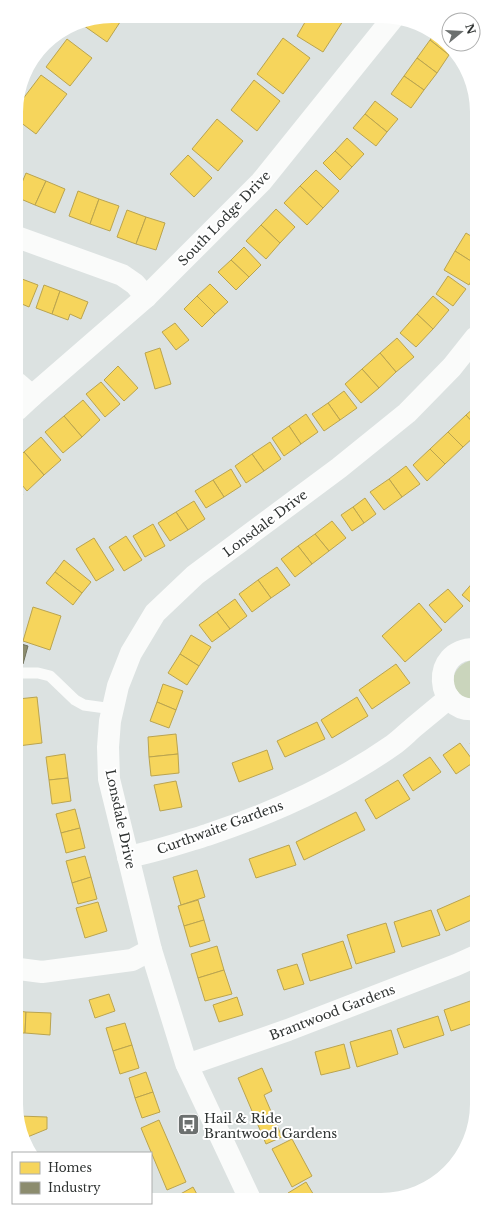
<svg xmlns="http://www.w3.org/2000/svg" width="493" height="1216" font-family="'Libre Baskerville',serif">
  <rect width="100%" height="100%" fill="#dce2e1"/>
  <path fill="#cad5bc" d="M469,661H475L476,700C473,700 469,700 466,699C447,690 450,668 469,661Z"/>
  <g fill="#f6d55c" stroke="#baa44f">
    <path d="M112,16H124L107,42L80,23Z"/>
    <path d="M308,17H338L343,21L323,52L297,36Z"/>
    <path d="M433,36L449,44L452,51L449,55L430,40Z"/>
    <path d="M283,38L310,58L283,94L257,74Z"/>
    <path d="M67,39L92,58L70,86L46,67Z"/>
    <path d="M430,40L449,55L437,73L417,58Z"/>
    <path d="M417,58L437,73L424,90L404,76Z"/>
    <path d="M41,75L67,94L36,134L16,119V108Z"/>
    <path d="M404,76L424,90L411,108L391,94Z"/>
    <path d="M254,80L280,101L257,131L231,110Z"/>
    <path d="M375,101L398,119L387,132L365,114Z"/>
    <path d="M365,114L387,132L376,146L353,128Z"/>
    <path d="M217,119L243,141L218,171L192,149Z"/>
    <path d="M347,138L364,154L352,167L335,151Z"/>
    <path d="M335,151L352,167L340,180L323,163Z"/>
    <path d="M188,155L212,178L194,197L170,174Z"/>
    <path d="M316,170L339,191L323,208L300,186Z"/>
    <path d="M26,173L46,181L35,205L16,197Z"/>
    <path d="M46,181L65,189L55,213L35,205Z"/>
    <path d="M300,186L323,208L307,225L284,203Z"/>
    <path d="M78,191L99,199L90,224L69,216Z"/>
    <path d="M99,199L119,206L110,231L90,224Z"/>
    <path d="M276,209L295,227L280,243L261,225Z"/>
    <path d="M127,210L146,217L136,244L117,237Z"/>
    <path d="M146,217L165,223L156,250L136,244Z"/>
    <path d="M261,225L280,243L266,259L246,241Z"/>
    <path d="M466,233L474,238V263L455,251Z"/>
    <path d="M244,247L261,265L249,277L231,260Z"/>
    <path d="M455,251L474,263V275L469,285L444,270Z"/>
    <path d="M231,260L249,277L236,290L218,272Z"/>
    <path d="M448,276L466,289L453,306L436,294Z"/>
    <path d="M17,277L22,279L17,291Z"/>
    <path d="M22,279L38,285L29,307L17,302V291Z"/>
    <path d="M210,284L228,302L215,314L197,296Z"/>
    <path d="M44,285L60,291L52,314L36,308Z"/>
    <path d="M60,291L88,302L81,319L70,314L68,320L52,314Z"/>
    <path d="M197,296L215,314L202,327L184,309Z"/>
    <path d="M433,296L449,310L433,329L417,314Z"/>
    <path d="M417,314L433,329L416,347L400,333Z"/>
    <path d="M175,323L189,340L176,350L162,332Z"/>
    <path d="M397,338L414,357L396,372L380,353Z"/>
    <path d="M160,348L171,384L155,389L145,353Z"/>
    <path d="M380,353L396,372L379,388L362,369Z"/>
    <path d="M118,366L138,388L124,401L104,380Z"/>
    <path d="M362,369L379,388L361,403L345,384Z"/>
    <path d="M101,382L120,404L105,417L86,394Z"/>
    <path d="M344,391L357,408L340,420L328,403Z"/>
    <path d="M83,400L100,420L82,437L64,416Z"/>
    <path d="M328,403L340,420L324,431L312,414Z"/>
    <path d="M475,407V425L466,415Z"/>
    <path d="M306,414L318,432L301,444L289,426Z"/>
    <path d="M466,415L475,425V436L463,447L448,432Z"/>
    <path d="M64,416L82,437L63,453L45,432Z"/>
    <path d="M289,426L301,444L284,456L272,438Z"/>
    <path d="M448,432L463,447L445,464L430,449Z"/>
    <path d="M41,437L61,460L44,475L24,452Z"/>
    <path d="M270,442L281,459L264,471L252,454Z"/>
    <path d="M430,449L445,464L427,481L413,465Z"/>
    <path d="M24,452L44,475L27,491L17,479V458Z"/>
    <path d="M252,454L264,471L246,483L235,466Z"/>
    <path d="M406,466L420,484L402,497L389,479Z"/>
    <path d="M231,469L241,486L224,497L213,480Z"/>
    <path d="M389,479L402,497L384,510L370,492Z"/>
    <path d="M213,480L224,497L206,508L195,491Z"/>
    <path d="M17,489L23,494L17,501Z"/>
    <path d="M365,498L376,514L364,523L353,507Z"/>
    <path d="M194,501L205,519L188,530L176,512Z"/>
    <path d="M353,507L364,523L352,531L341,515Z"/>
    <path d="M176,512L188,530L170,541L158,523Z"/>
    <path d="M332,521L346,538L329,551L315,534Z"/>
    <path d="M153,524L165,546L145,557L133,536Z"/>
    <path d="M315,534L329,551L312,564L298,546Z"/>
    <path d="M126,536L142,560L124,571L109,547Z"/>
    <path d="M94,538L114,570L96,581L76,549Z"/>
    <path d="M298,546L312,564L295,577L281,559Z"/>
    <path d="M64,560L91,582L82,593L55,572Z"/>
    <path d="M277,567L290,585L271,598L258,580Z"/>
    <path d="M55,572L82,593L73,605L46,583Z"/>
    <path d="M258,580L271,598L252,612L239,594Z"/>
    <path d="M475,580V606L462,595Z"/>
    <path d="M448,589L463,606L445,623L429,605Z"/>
    <path d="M235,599L247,616L230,629L217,612Z"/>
    <path d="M419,603L442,630L405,662L382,636Z"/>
    <path d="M33,607L61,616L50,650L23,641Z"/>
    <path d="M217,612L230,629L212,642L199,625Z"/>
    <path d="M191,635L211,647L199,666L180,654Z"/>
    <path d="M180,654L199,666L187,685L168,673Z"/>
    <path d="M396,664L410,683L372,709L359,690Z"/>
    <path d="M163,684L183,691L176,710L157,702Z"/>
    <path d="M37,697L42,743L18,746V699Z"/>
    <path d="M357,697L368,716L332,738L321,720Z"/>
    <path d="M157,702L176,710L169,728L150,721Z"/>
    <path d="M317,722L325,739L285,757L277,741Z"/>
    <path d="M176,734L178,754L149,757L148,737Z"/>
    <path d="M476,740V752L470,743Z"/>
    <path d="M460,743L474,762L456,774L443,755Z"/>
    <path d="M267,750L273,769L239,782L232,763Z"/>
    <path d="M65,754L68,778L49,780L46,757Z"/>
    <path d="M178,754L179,773L151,776L149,757Z"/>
    <path d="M430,757L441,772L413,791L403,775Z"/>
    <path d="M68,778L71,801L52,804L49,780Z"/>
    <path d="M398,780L410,799L376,819L365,800Z"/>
    <path d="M176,781L182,807L160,811L154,785Z"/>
    <path d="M75,809L80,828L61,833L56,814Z"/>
    <path d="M356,812L365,830L304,860L296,842Z"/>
    <path d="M80,828L85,848L66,853L61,833Z"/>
    <path d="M289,845L296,865L256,878L249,859Z"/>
    <path d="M85,856L91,877L72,883L66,861Z"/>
    <path d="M197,870L205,897L181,905L173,877Z"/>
    <path d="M91,877L97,899L78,904L72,883Z"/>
    <path d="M476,893V918L446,931L437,910Z"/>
    <path d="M198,900L204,920L184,926L178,906Z"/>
    <path d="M98,902L107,931L85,938L76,908Z"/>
    <path d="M431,910L440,935L402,947L394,922Z"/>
    <path d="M204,920L210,941L190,947L184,926Z"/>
    <path d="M386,923L395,952L356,964L347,935Z"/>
    <path d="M343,941L352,968L310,981L302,954Z"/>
    <path d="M217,946L224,970L198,978L191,954Z"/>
    <path d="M297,964L304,984L284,990L277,970Z"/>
    <path d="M224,970L232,994L205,1001L198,978Z"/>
    <path d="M109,994L115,1011L95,1018L89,1000Z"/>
    <path d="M237,997L243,1015L219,1022L213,1005Z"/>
    <path d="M476,999L477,1022L451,1031L444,1010Z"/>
    <path d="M19,1011L26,1012L25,1033H19Z"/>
    <path d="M26,1012L51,1013L50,1035L25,1033Z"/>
    <path d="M438,1016L444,1035L404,1048L397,1029Z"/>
    <path d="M125,1023L132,1045L113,1051L106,1028Z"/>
    <path d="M391,1030L398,1054L357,1067L350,1042Z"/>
    <path d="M344,1044L350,1068L321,1075L315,1052Z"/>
    <path d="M132,1045L139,1068L120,1074L113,1051Z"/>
    <path d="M262,1068L272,1091L264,1095L282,1137L266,1144L238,1078Z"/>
    <path d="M146,1072L153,1092L135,1098L129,1078Z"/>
    <path d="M153,1092L160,1112L142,1118L135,1098Z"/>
    <path d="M19,1116L47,1117V1129L25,1138L19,1128Z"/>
    <path d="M159,1120L186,1182L167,1190L141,1128Z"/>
    <path d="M292,1139L312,1176L292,1187L272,1149Z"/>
    <path d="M306,1182L315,1197H291L288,1193Z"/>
    <path d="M193,1187L199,1198H175V1197Z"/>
  </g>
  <path fill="#8c8c6e" stroke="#70715c" d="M18,643L28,646L23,664L18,662Z"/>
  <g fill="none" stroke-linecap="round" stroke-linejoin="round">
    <path stroke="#fafbfa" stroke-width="11" d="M18,673H38L50,676L75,700L84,705L113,709"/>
    <g stroke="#fafbfa" stroke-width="22">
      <path d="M17,237L122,275L135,284L146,297"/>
      <path d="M17,383L32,396"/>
      <path d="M17,410L32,396L146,297L261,182L393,18"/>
      <path d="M475,649C429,649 435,714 476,709"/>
      <path d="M128,857C155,852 181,843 207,835C273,813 336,785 393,745C400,740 407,733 414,727C425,718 437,708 449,698"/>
      <path d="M19,969L42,972L132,960L151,950"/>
      <path d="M187,1065L288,1030L456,965L476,956"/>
      <path d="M249,1197L186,1063L151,950L109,779L108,747L110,721L118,686L131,653L155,613L195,575L339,468L407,413L452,367L475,338"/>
    </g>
  </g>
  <defs>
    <symbol id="bus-square" viewBox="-11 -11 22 22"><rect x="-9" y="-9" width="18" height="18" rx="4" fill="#6c706f" stroke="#fff"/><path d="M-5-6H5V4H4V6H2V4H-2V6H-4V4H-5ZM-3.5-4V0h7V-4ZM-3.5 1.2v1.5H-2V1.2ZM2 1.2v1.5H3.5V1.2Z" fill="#fff"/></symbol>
  </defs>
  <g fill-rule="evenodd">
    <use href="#bus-square" x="176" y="1112" width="25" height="25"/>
  </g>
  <g text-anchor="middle" stroke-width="4" stroke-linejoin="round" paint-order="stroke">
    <g font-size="13" fill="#2f3332" stroke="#fff">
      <text transform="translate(224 218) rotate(-46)" y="5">South Lodge Drive</text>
      <text transform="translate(265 523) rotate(-37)" y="5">Lonsdale Drive</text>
      <text transform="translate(121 819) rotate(78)" y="5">Lonsdale Drive</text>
      <text transform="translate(220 827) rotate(-20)" y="5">Curthwaite Gardens</text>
      <text transform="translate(332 1012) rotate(-21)" y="5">Brantwood Gardens</text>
    </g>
    <g font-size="13" fill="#2f3332" stroke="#fff" text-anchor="start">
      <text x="204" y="1123">Hail &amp; Ride<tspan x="204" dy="15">Brantwood Gardens</tspan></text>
    </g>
  </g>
  <path d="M0 0H493V1216H0ZM112 23H381A89 89 0 0 1 470 112V1104A89 89 0 0 1 381 1193H112A89 89 0 0 1 23 1104V112A89 89 0 0 1 112 23Z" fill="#fff" fill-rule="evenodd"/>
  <rect x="12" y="1152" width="140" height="52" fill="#ffffff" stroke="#acadad"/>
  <rect x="20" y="1162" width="20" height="12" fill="#f6d55c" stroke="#acadad"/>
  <text x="48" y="1172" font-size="12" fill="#2f3332">Homes</text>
  <rect x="20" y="1182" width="20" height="12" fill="#8c8c6e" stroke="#acadad"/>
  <text x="48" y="1192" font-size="12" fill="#2f3332">Industry</text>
  <g transform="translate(461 32) rotate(72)"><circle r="19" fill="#ffffff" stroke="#acadad"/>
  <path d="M0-3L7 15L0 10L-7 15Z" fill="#6c706f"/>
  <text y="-6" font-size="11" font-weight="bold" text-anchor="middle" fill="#2f3332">N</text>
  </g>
</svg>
